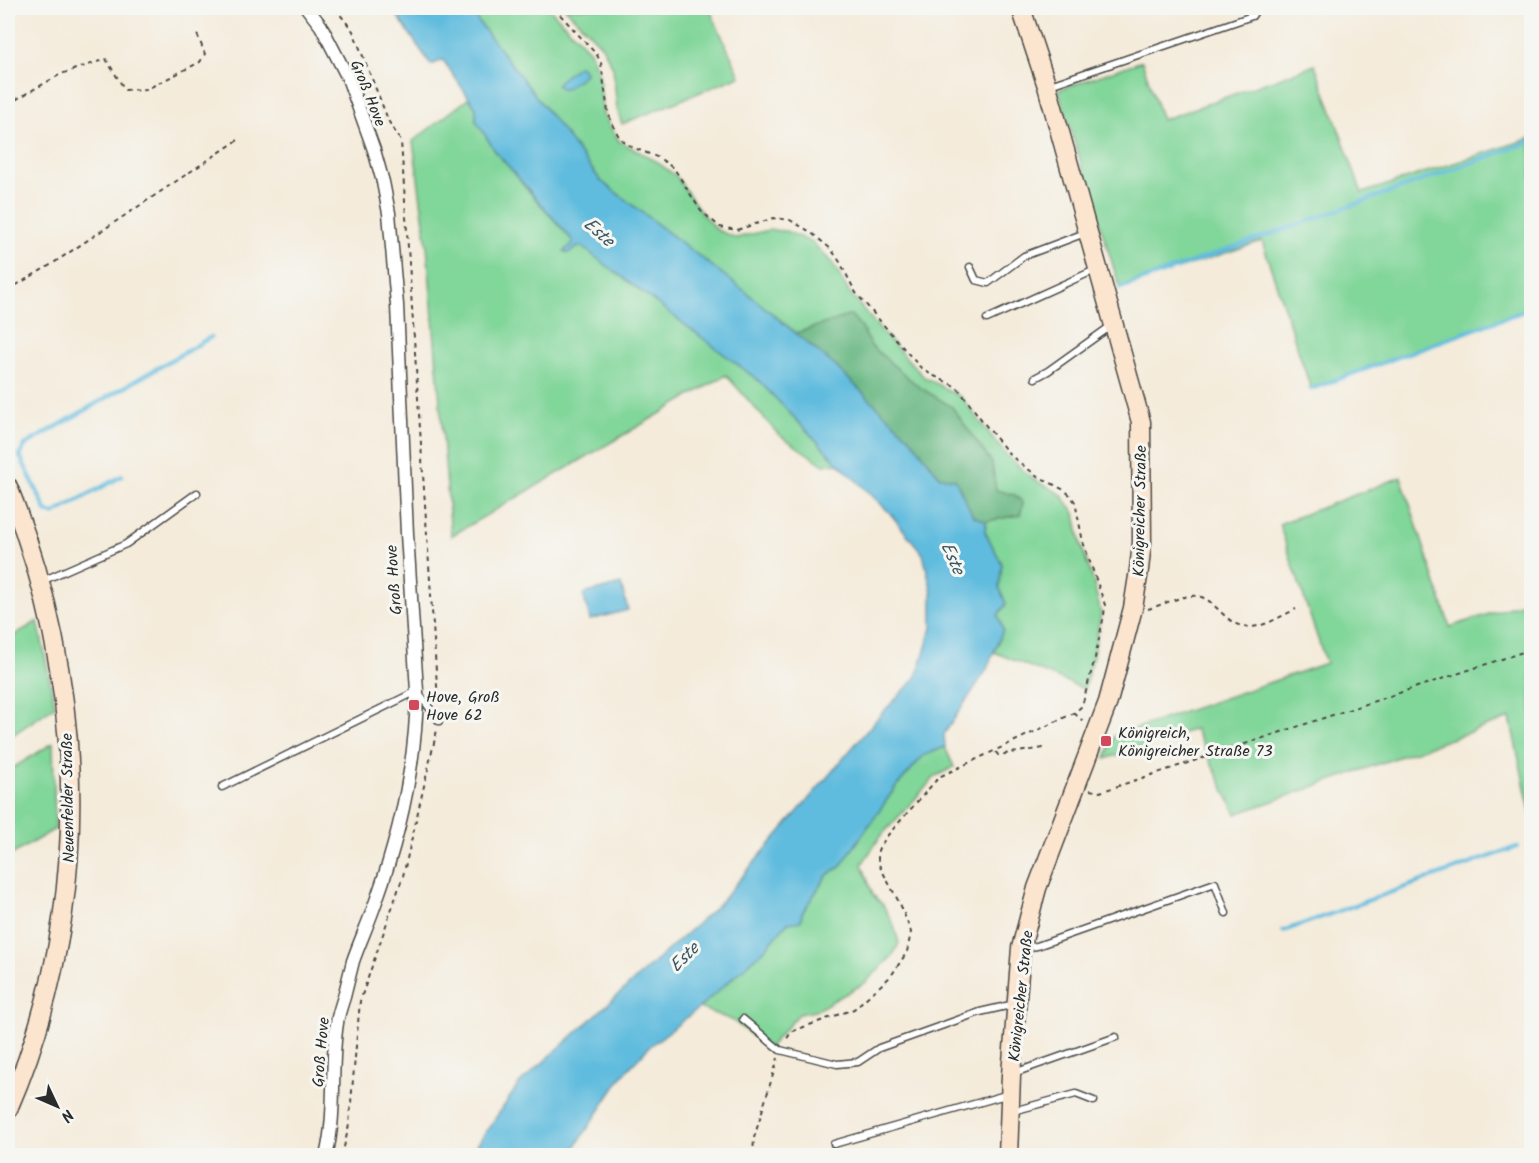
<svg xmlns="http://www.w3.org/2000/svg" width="1539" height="1163" font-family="Kalam,sans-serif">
  <rect width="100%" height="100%" fill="#f6f6f2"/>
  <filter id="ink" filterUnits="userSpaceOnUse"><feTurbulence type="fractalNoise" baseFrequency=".0167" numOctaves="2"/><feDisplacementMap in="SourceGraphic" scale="12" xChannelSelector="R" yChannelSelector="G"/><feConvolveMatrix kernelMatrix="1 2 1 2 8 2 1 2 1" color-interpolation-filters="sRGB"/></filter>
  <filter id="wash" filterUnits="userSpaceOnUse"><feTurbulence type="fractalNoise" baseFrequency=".008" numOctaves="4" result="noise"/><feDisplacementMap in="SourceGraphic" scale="24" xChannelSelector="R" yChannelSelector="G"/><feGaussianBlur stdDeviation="1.35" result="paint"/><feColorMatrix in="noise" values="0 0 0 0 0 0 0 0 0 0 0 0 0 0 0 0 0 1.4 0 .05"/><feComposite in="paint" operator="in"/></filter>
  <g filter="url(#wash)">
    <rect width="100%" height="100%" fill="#f4ebda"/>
    <g fill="#81d69a" stroke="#568062" stroke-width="1.5">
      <path d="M483,8H549L590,51L599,75L603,114L619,141L654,160L676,176L703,215L717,230L736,238L769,230L786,231L813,243L833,264L850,294L885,335L924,377L961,397L1007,456L1033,479L1061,494L1075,513L1081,545L1093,580L1101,614L1092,660L1084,689L994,652L1003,630L998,615L1006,604L999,587L1002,564L985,532L986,521L1020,515L1015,495L995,490L992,463L952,407L919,387L871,346L862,328L851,316L796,333L746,292L601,181L472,14Z"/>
      <path d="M565,8H709L740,76L622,124L617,109L613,68L602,46Z"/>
      <path d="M1142,61L1162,120L1315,65L1362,193L1531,138V308L1311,389L1262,241L1120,288L1058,90Z"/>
      <path d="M469,98L476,109V121L525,187L573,241V244L564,251L568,253L580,246L589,252L758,380L838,463L824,465L778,434L726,375L451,536L427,246L413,141Z"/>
      <path d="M1401,477L1450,627L1531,600V815L1510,718L1236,814L1195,729L1105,759L1114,736L1326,663L1279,524Z"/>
      <path d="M38,621L55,706L8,738V639Z"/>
      <path d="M53,743L55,829L8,857V771Z"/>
      <path d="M945,747L954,767L936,776L880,837L862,864L873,895L883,905L894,926L899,943L893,955L865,983L815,1011L799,1014L768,1048L732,1020L699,1008L764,950L787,923L802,913L827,875L840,867L895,788L923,756Z"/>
    </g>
    <path fill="#68b782" stroke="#4a7156" stroke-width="1.5" d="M851,315L862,328L871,346L919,387L952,407L992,463L996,490L1015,495L1023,503L1020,515L986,521L973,516L955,479L940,477L911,439L835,366L796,333Z"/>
    <g fill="#60bcde" stroke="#467484" stroke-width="1.5">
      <path d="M392,8H468L601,181L746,292L835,366L911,439L940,477L955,479L973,516L986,521L985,532L1002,564L999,587L1006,604L998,615L1003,630L986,671L944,734L945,747L923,756L895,788L840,867L827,875L802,913L801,921L787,923L764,950L699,1008L649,1047L623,1075L570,1155H470L519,1084L718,905L882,713L916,678L932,628V592L923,554L889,512L838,463L758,380L589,252L580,246L568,253L564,251L573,244V241L495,151L476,121V108L443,60L431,65Z"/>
      <path d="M578,66C582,67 585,70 585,74L565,89H561L557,85L559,81Z"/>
      <path d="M621,584L628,610L590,620L583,594Z"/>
    </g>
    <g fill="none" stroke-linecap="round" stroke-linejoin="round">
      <g stroke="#60bcde" stroke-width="4.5">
        <path d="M1120,288L1532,141"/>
        <path d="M1311,389L1532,308"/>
        <path d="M122,476L53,514L47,512L20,456L25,445L211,337"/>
        <path d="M1283,931L1517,847"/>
      </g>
    </g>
  </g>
  <g filter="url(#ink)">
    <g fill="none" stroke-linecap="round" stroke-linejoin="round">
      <defs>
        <g id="lane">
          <path d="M1050,85L1252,16L1257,8"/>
          <path d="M970,267L976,280L988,283L1024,256L1085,233"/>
          <path d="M987,319L1095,270"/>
          <path d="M1035,378L1048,371L1111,326"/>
          <path d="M42,581L126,544L197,493"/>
          <path d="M222,787L417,691L439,721"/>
          <path d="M1024,948L1037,946L1215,883L1226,913"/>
          <path d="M743,1019L780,1050L837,1064L858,1062L879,1048L980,1012L1015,1004"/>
          <path d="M1014,1073L1116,1037"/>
          <path d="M1013,1111L1076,1094L1094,1101"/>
          <path d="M834,1144L1009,1094"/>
        </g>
        <path id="street" d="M307,8L321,26L348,78L374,150L383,182L389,213L397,305L407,534L417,691C416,763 400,834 376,901C369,922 360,941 353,961C350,973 347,985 344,997C341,1006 338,1015 337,1023C330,1067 337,1113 326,1156"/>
        <g id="secondary">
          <path d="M8,487C88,686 94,911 8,1109"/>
          <path d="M1008,1156L1011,1075L1021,948L1037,888L1108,702L1133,608L1139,570L1142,542L1141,422L1047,86L1021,8"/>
        </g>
      </defs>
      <use href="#lane" stroke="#494845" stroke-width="9"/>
      <use href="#street" stroke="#494845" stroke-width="15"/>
      <use href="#secondary" stroke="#494845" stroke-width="21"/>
      <g stroke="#494845" stroke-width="2" stroke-dasharray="4.5 4.5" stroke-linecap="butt">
        <path d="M335,8L353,31L389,122L401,141L438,701"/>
        <path d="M554,8L597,55L601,63L608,112L612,124L618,135L623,141L632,147L659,158L668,164L675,170L701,211L720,227L737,230L774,218L790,220L809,231L831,249L840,262L856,293L919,366L930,374L957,387L987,427L1011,456L1036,475L1064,490L1070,495L1075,502L1083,542L1105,605L1104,615L1095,658L1082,706L1074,713L939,777L887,836L878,850V863L901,906L911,932L907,952L891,976L854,1009L801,1028L791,1032L785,1042"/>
        <path d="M8,104L61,74L106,59L125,90L147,89L200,62L205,54L197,34"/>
        <path d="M8,290L52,264L238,140"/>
        <path d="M8,459L14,473"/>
        <path d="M1148,609C1162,605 1184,594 1198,596C1210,599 1215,607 1224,615C1248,639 1271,621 1296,609"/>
        <path d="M1074,713L1083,721"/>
        <path d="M996,752L998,755L1044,748"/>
        <path d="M1090,790L1100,792L1532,649"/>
        <path d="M8,1137L13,1125"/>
        <path d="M342,1156L349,1125L360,1001L403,876L437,730"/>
        <path d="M753,1156L754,1138L778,1058"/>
      </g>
      <use href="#lane" stroke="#fff" stroke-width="6"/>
      <use href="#street" stroke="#fff" stroke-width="12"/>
      <use href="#secondary" stroke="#fce5cf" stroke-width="18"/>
    </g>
  </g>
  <g fill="#d1495b" stroke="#f6f6f2" stroke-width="2">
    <rect x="408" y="699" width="12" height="12" rx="3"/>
    <rect x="1100" y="735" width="12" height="12" rx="3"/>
  </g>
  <g text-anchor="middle" stroke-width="6" stroke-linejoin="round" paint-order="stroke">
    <g font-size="16" fill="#2b2b2b" stroke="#f6f6f2">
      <text transform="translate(369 93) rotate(68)" y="6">Groß Hove</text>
      <text transform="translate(1139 511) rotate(-89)" y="6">Königreicher Straße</text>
      <text transform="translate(393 580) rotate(-94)" y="6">Groß Hove</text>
      <text transform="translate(67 798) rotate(-91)" y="6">Neuenfelder Straße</text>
      <text transform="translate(1020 996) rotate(-84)" y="6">Königreicher Straße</text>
      <text transform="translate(320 1052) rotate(-85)" y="6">Groß Hove</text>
    </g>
    <g font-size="16" fill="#2b2b2b" stroke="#f6f6f2" text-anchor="start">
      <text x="426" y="702">Hove, Groß<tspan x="426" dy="18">Hove 62</tspan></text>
      <text x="1118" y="738">Königreich,<tspan x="1118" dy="18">Königreicher Straße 73</tspan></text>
    </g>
    <g font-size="18" font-style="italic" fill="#3b5661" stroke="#f6f6f2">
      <text transform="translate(599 232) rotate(41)" y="6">Este</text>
      <text transform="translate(953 558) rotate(66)" y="6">Este</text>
      <text transform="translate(684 957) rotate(-45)" y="6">Este</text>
    </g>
  </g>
  <rect width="1539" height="1163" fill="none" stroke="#f6f6f2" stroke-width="30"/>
  <g transform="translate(57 1106) rotate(134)" stroke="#f6f6f2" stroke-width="4.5" paint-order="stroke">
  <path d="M0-4.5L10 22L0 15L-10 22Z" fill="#2b2b2b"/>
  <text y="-9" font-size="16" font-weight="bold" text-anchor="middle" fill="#2b2b2b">N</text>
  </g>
</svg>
